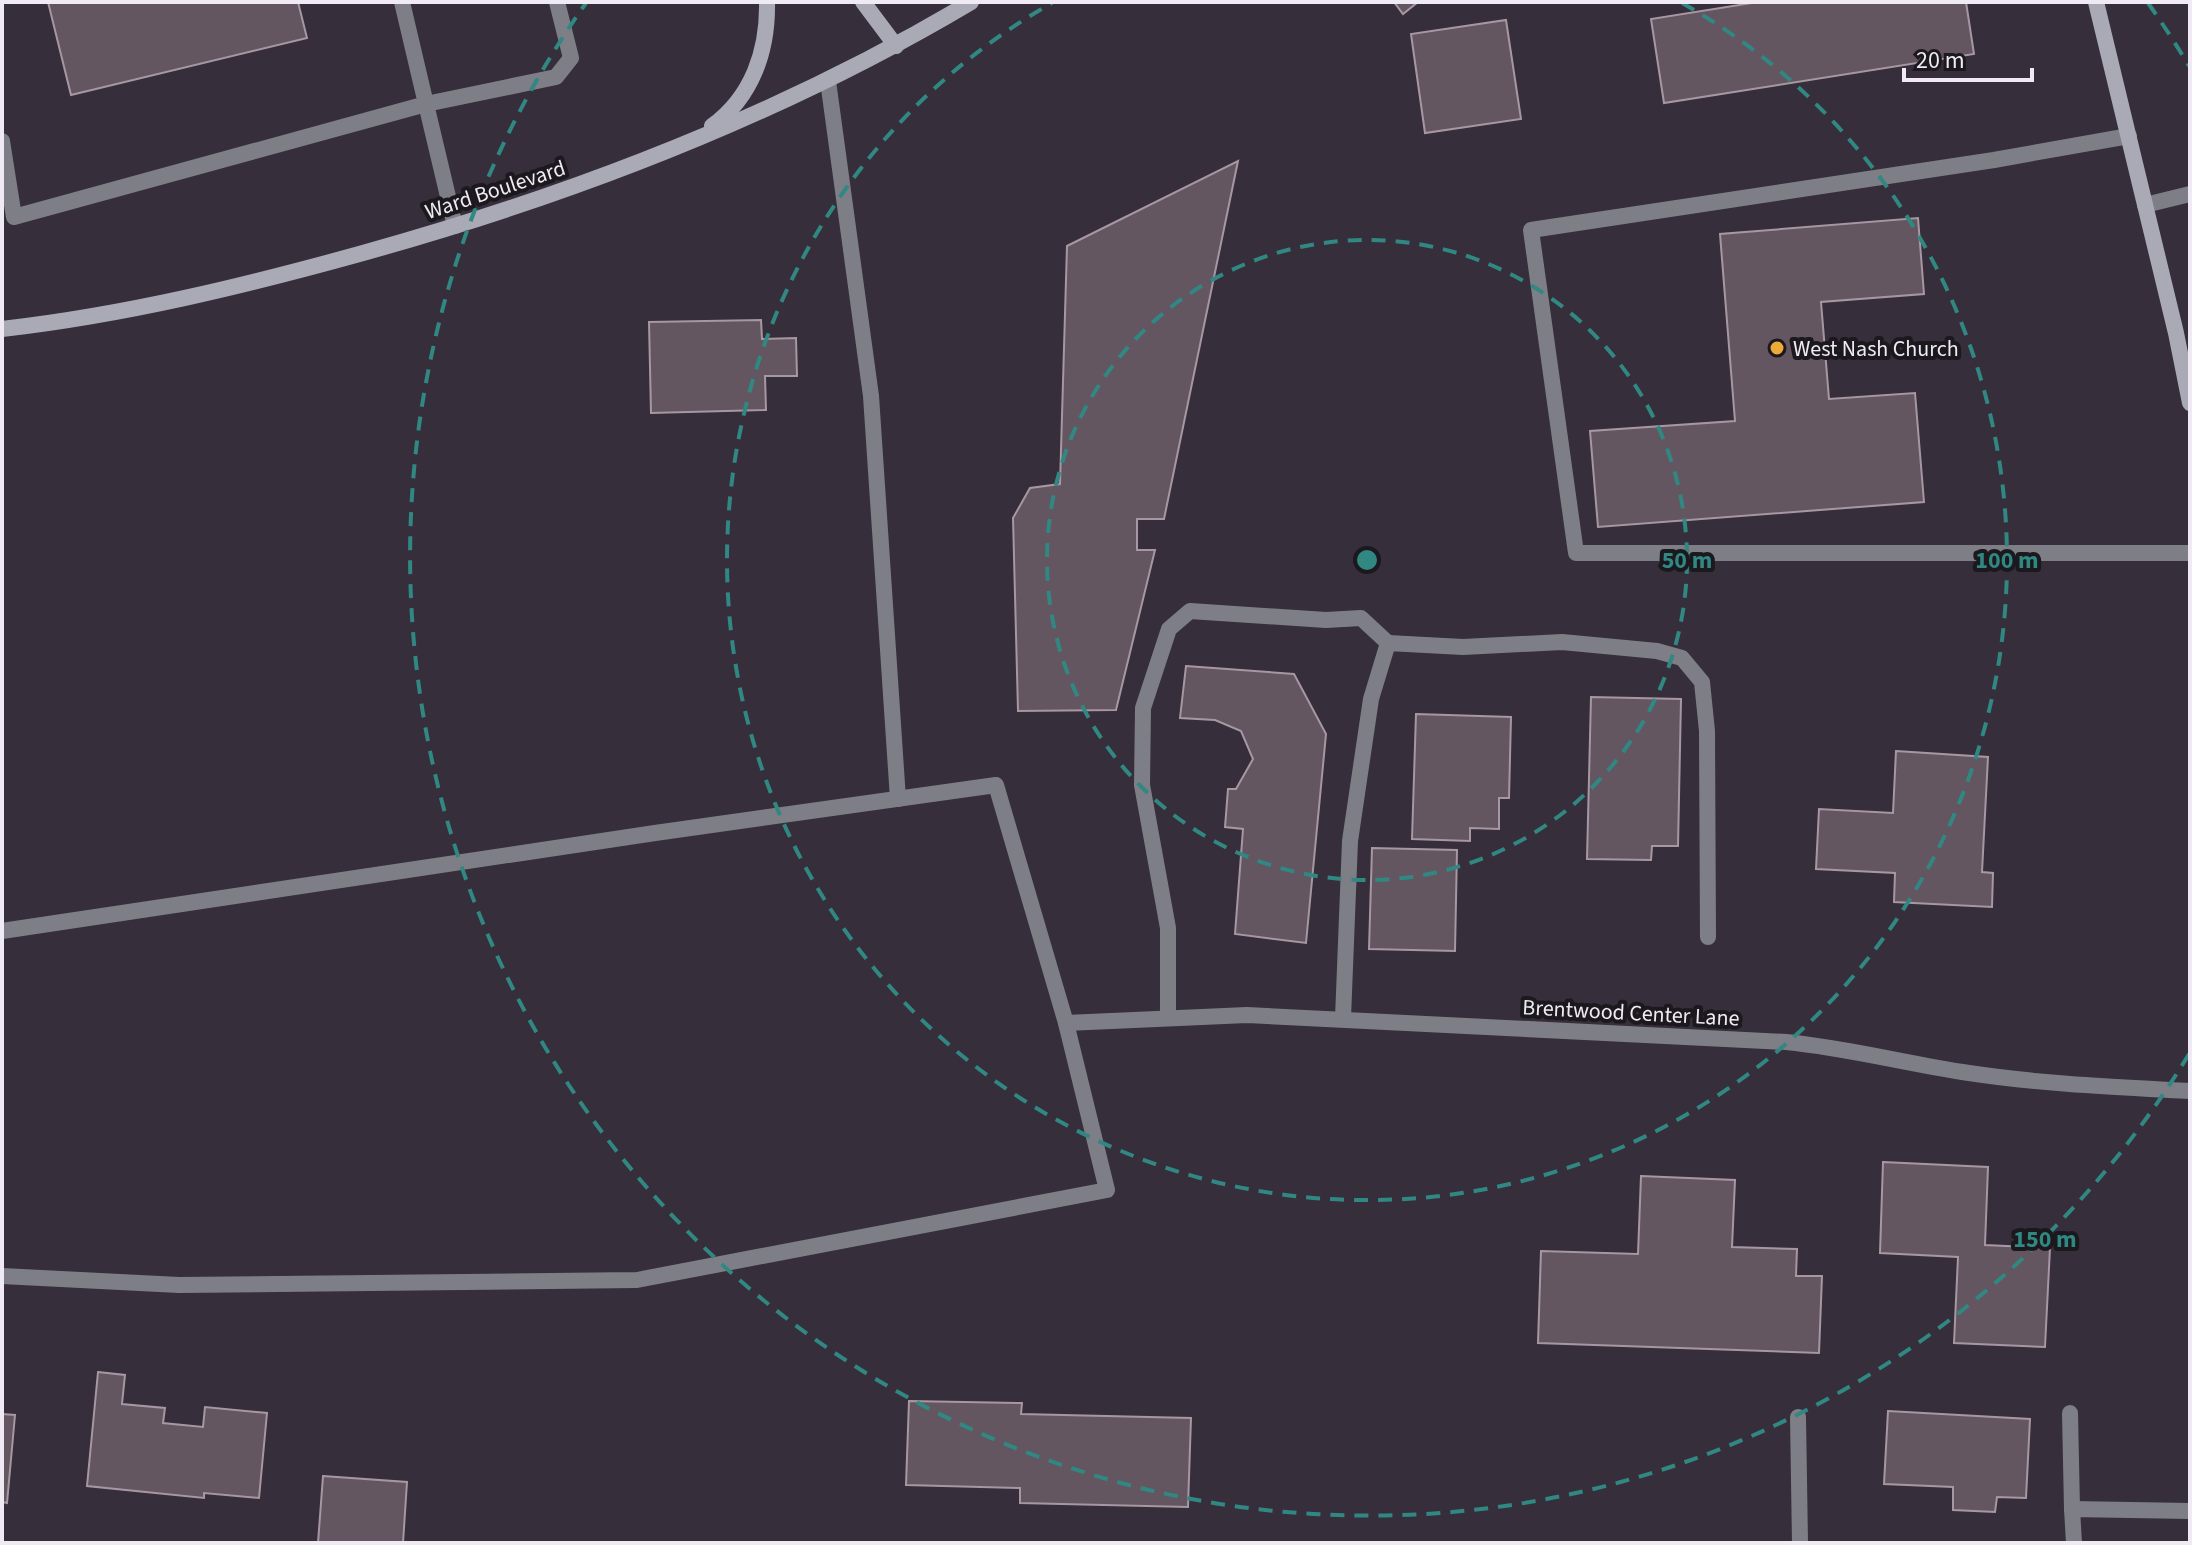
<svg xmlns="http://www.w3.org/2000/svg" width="2192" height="1545" font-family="'Source Sans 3',sans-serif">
  <rect width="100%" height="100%" fill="#362e3b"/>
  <g fill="#645660" stroke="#a797a2" stroke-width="2">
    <path d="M48,2H298L307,38L71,95Z"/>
    <path d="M1394,2H1418L1403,14Z"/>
    <path d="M1758,2H1966L1974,54L1664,103L1651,19Z"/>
    <path d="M1506,20L1521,119L1425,133L1411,34Z"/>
    <path d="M1238,161L1164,519H1137V550H1155L1116,710L1018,711L1013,518L1030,488L1060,484L1067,246Z"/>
    <path d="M1918,218L1924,294L1821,302L1829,399L1915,393L1924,502L1598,527L1590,431L1735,421L1720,234Z"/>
    <path d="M761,320L762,339L796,338L797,376H765L766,410L651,413L649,322Z"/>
    <path d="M1186,666L1294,674L1326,734L1306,943L1235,934L1243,829L1225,827L1228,789H1236L1253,759L1241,731L1215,720L1180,718Z"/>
    <path d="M1591,697L1681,699L1678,846H1652L1651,860L1587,859Z"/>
    <path d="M1416,714L1511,717L1509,798H1499V829L1470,828V841L1412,839Z"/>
    <path d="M1896,751L1988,757L1982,872L1993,873L1992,907L1894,902L1895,873L1816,869L1819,809L1893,813Z"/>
    <path d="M1372,848L1457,850L1455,951L1369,949Z"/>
    <path d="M1883,1162L1988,1167L1985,1245L2050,1248L2045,1347L1954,1343L1958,1257L1880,1253Z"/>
    <path d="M1641,1176L1735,1180L1732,1247L1797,1249L1796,1276H1822L1819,1353L1538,1343L1541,1251L1638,1254Z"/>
    <path d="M98,1372L125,1375L122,1404L165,1408L163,1423L203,1427L205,1407L267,1413L259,1498L204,1493V1498L87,1486Z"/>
    <path d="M909,1401L1022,1403L1021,1414L1191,1418L1188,1507L1020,1503V1488L906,1485Z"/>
    <path d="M1888,1411L2030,1419L2026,1498L1997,1497L1995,1512L1953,1510V1487L1884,1484Z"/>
    <path d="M2,1414L15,1415L7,1503L2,1502Z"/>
    <path d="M323,1476L407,1482L403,1543H318Z"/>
  </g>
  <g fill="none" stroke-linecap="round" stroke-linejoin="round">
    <g stroke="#7e7f86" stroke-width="16">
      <path d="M828,81L871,396L898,799"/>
      <path d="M2129,136L1994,160L1531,230L1576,553H2190"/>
      <path d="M2,141L14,217L426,104L402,2"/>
      <path d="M455,226L426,104L556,77L571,58L557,2"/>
      <path d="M2,931L655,833L996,785L1066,1023L1107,1190L637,1280L179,1285L2,1276"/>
      <path d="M1168,1018V928L1142,785L1143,708L1169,629L1190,611L1326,620L1361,618L1388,643"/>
      <path d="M1343,1018L1350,841L1371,699L1388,643L1463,647L1562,642L1657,651L1682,658L1702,682L1707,731L1708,937"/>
      <path d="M2070,1413L2072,1509"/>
      <path d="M1798,1417L1800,1543"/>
      <path d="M2074,1543L2072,1509L2190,1511"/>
    </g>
    <g stroke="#7e7f86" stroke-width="16">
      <path d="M2145,205L2190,194"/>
      <path d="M1066,1023L1247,1015L1786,1042C1848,1048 1908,1064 1969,1073C2042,1084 2116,1087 2190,1091"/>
    </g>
    <g stroke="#aaaab6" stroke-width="16">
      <path d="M863,2L896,46"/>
      <path d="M2096,2L2176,333L2190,403"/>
      <path d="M712,126C752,97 768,51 767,2"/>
      <path d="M2,329C125,315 244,286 363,253C575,194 781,115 971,2"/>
    </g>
  </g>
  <g fill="none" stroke="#318782" stroke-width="4" stroke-dasharray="14 10">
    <circle cx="1367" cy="560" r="320"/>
    <path d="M1682 3A640 640 0 1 1 1052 3"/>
    <path d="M2189 1054A959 959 0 1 1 586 3M2148 3A959 959 0 0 1 2189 66"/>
  </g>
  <circle fill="#ebaa39" stroke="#1b181e" stroke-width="3" cx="1777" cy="348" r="8"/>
  <g text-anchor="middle" stroke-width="8" stroke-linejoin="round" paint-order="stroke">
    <g font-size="22" fill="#efeaf3" stroke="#1b181e">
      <text transform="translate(495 189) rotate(-18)" y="8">Ward Boulevard</text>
      <text transform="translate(1631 1012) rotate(3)" y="8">Brentwood Center Lane</text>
    </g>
    <g font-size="22" fill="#efeaf3" stroke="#1b181e" text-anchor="start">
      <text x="1793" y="356">West Nash Church</text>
    </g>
  </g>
  <circle cx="1367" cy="560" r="12" fill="#318782" stroke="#1b181e" stroke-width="4"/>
  <g font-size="24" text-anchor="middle" font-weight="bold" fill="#318782" stroke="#1b181e" stroke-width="8" stroke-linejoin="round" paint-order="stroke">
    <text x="1687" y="568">50 m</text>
    <text x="2007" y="568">100 m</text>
    <text x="2045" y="1247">150 m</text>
  </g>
  <rect width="2192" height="1545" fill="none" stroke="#efeaf3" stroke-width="8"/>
  <path d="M1904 68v12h128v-12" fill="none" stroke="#efeaf3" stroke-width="4"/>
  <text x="1916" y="68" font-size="24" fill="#efeaf3" stroke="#1b181e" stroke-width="6" paint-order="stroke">20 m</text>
</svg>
